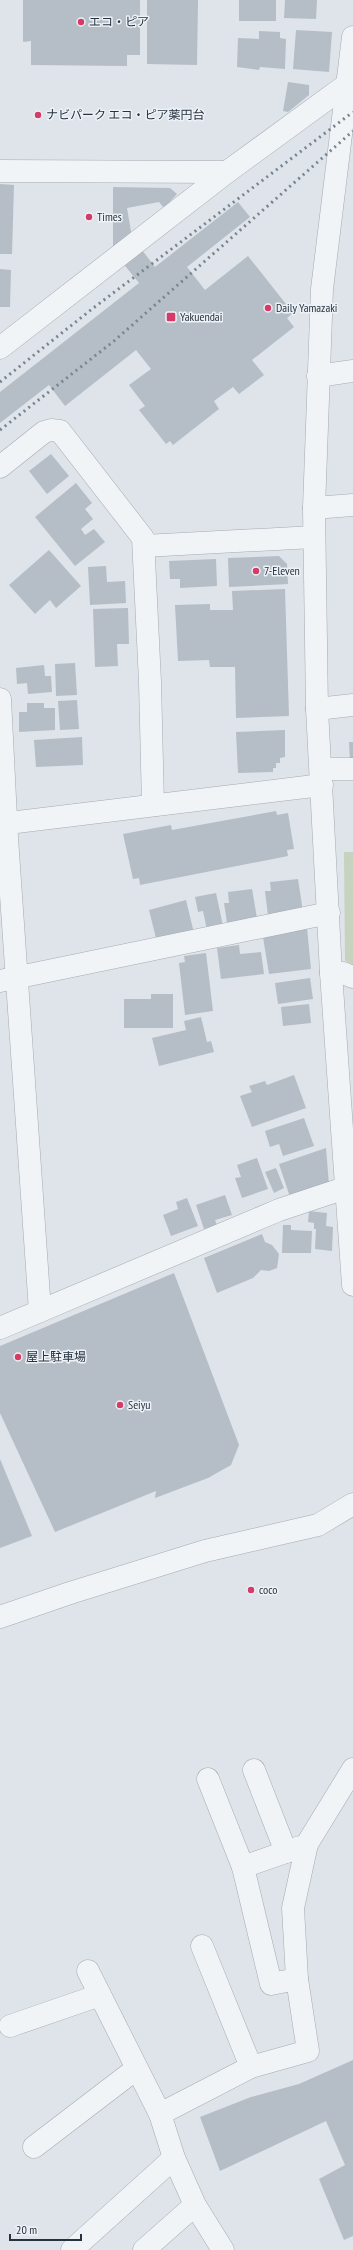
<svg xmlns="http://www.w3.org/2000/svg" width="353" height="2250" font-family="'PT Sans Narrow','Noto Sans JP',sans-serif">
  <rect width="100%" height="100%" fill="#dee4e9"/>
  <path fill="#c7d3bf" d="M344,852H353V964L345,961Z"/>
  <g fill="#b5bec6">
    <path d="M23,0H140V55H127V66L31,65V41L23,42Z"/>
    <path d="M147,0H198L197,65L147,64Z"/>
    <rect x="239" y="0" width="37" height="21"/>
    <path d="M285,0H317L316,19L284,18Z"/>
    <path d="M296,30L332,32L329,72L293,69Z"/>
    <path d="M259,31L280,32V38L286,39L285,69L260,67L259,70L237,67L238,38L259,39Z"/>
    <path d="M288,82L309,85V95L288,112L283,111Z"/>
    <path d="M0,184L14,185L12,254H0Z"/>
    <path d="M113,187L170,188L177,194L164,208L159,202L127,208L132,237L155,267L238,202L250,217L187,267L205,290L248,256L293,313L287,318L294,327L252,360L264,375L239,394L233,387L214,401L219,409L173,445L170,441L166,444L139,410L145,406L129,385L151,369L136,350L65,406L49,385L0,423V392L139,283L113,251Z"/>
    <path d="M0,269L11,270L10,307H0Z"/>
    <path d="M51,454L69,476L47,494L29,471Z"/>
    <path d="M76,483L92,503L85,509L93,519L81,529L85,535L94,529L105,542L75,566L35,517Z"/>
    <path d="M49,550L81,586L56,608L50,600L35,614L9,585Z"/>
    <path d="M279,556L287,564L288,584L229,587L228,558Z"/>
    <path d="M216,559L217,586L180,588V579H170L169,561Z"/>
    <path d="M106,566L107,582L125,581L126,603L90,605L88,567Z"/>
    <path d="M285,589L289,716L236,718L235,667H210L209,660L178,661L175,605L210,604V610H233L232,591Z"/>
    <path d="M128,608L129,644H117L118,666L95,667L93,609Z"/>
    <path d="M75,663L77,695L56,696L55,664Z"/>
    <path d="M44,665L45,676H51L52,692L28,694L27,683L17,684L16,668Z"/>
    <path d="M77,700L79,729L60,730L58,701Z"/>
    <path d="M27,703H44V708H55V730L19,732V712H27Z"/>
    <path d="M285,730V757L280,758V763H276V768H273V772L238,773L236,732Z"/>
    <path d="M82,737L83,765L36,767L34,740Z"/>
    <path d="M349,742H353V762L350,763Z"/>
    <path d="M276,811L277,815L288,813L294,849L287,850L288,856L140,885L139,878L133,879L123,834L171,825L172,830Z"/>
    <path d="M298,879L303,912L268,916L265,891H271L270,882Z"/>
    <path d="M252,889L257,918L227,923L224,903H229L228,892Z"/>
    <path d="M216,893L223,926L207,930L203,911L198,912L195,897Z"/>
    <path d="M186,900L194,933L157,942L149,910Z"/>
    <path d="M307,928L311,969L269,974L263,937Z"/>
    <path d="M239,945L240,954L261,952L264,974L221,979L217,948Z"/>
    <path d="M206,953L213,1011L185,1015L179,963L185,962L184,956Z"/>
    <path d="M310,978L313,999L278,1004L275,983Z"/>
    <path d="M151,994H173V1028H124V999H151Z"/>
    <path d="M309,1004L311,1023L283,1026L281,1007Z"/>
    <path d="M201,1017L207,1042L211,1041L214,1052L159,1066L152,1038L186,1030L184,1021Z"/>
    <path d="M294,1075L306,1108L252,1127L240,1096L252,1092L249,1086L265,1081L267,1085Z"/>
    <path d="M304,1118L314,1146L283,1156L279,1144L270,1147L265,1131Z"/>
    <path d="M326,1148L329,1185L290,1197L279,1164Z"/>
    <path d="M257,1158L268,1189L242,1198L235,1178L241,1177L237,1165Z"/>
    <path d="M276,1168L284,1188L274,1193L265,1172Z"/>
    <path d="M225,1195L232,1215L215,1220L217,1225L204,1229L196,1205Z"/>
    <path d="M187,1198L198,1226L171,1236L163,1215L178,1209L176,1202Z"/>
    <path d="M309,1211L327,1213L326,1226L333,1227L332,1251L315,1249L316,1229H314V1223L308,1222Z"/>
    <path d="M283,1225H291V1230L312,1231L311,1253H282Z"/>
    <path d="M262,1234L265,1242L272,1245L279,1254L277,1268L269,1271L261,1270L253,1278L217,1293L204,1258Z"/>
    <path d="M174,1273L239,1445L231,1465L208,1478L155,1498L156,1491L55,1532L0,1413V1346Z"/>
    <path d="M0,1459L32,1536L0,1548Z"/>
    <path d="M353,2060V2236L344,2240L319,2179L345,2165L326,2121L220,2171L200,2117L251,2097L299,2084Z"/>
  </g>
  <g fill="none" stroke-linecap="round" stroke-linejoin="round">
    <defs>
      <g id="minor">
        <path d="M353,37L322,289L314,508L317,709L331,973L353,1285"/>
        <path d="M0,171L227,172"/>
        <path d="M0,348L227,172L349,83"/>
        <path d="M318,376L353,371"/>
        <path d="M0,467L44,432L51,430L60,431L143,538L150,682L153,805"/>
        <path d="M314,508L353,505"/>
        <path d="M144,546L314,537"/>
        <path d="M0,699L7,838L40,1311"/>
        <path d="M317,709L353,705"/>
        <path d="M321,769H353"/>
        <path d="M0,824L322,785"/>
        <path d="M331,973H343L353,977"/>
        <path d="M0,981L329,913"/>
        <path d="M0,1328L279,1210L348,1187"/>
        <path d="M0,1617L70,1593L205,1551L318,1525L353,1504"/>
        <path d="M254,1770L286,1852"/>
        <path d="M208,1779L243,1867L271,1984L297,1979"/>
        <path d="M243,1867L300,1847"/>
        <path d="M202,1946L251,2067"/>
        <path d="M88,1971L160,2114L174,2158L195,2205L223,2250"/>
        <path d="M10,2026L100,1995"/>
        <path d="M160,2114L251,2067L308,2051L297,1979L293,1908L307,1844L353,1769"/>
        <path d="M34,2147L136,2069"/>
        <path d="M72,2250L174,2158"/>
        <path d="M144,2250L195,2205"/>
      </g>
    </defs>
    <use href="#minor" stroke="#a3abb3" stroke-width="23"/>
    <use href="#minor" stroke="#f1f4f7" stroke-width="22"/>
    <g stroke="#778593" stroke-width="3" stroke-dasharray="2 4" stroke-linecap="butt">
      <path d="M0,382L92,309L353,112"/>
      <path d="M0,430L114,341L353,131"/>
    </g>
  </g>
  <g fill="#d53b66" stroke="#eef2f6" stroke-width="1.5">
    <circle cx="81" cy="22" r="4"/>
    <circle cx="38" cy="115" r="4"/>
    <circle cx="89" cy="217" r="4"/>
    <circle cx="268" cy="308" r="4"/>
    <rect x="166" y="312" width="10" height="10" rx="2"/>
    <circle cx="256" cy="571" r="4"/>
    <circle cx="18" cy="1357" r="4"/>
    <circle cx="120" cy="1405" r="4"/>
    <circle cx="251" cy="1590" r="4"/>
  </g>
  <g text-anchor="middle" stroke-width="3" stroke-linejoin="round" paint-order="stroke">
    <g font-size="12" fill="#263340" stroke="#eef2f6" text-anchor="start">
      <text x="89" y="26">エコ・ピア</text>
      <text x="46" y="119">ナビパーク エコ・ピア薬円台</text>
      <text x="97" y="221">Times</text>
      <text x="276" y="312">Daily Yamazaki</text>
      <text x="180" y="321">Yakuendai</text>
      <text x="264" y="575">7-Eleven</text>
      <text x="26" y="1361">屋上駐車場</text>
      <text x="128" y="1409">Seiyu</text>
      <text x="259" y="1594">coco</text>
    </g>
  </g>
  <path d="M10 2234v6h71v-6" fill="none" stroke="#263340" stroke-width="2"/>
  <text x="16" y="2234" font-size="12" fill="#263340" stroke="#eef2f6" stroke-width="3" paint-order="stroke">20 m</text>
</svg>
